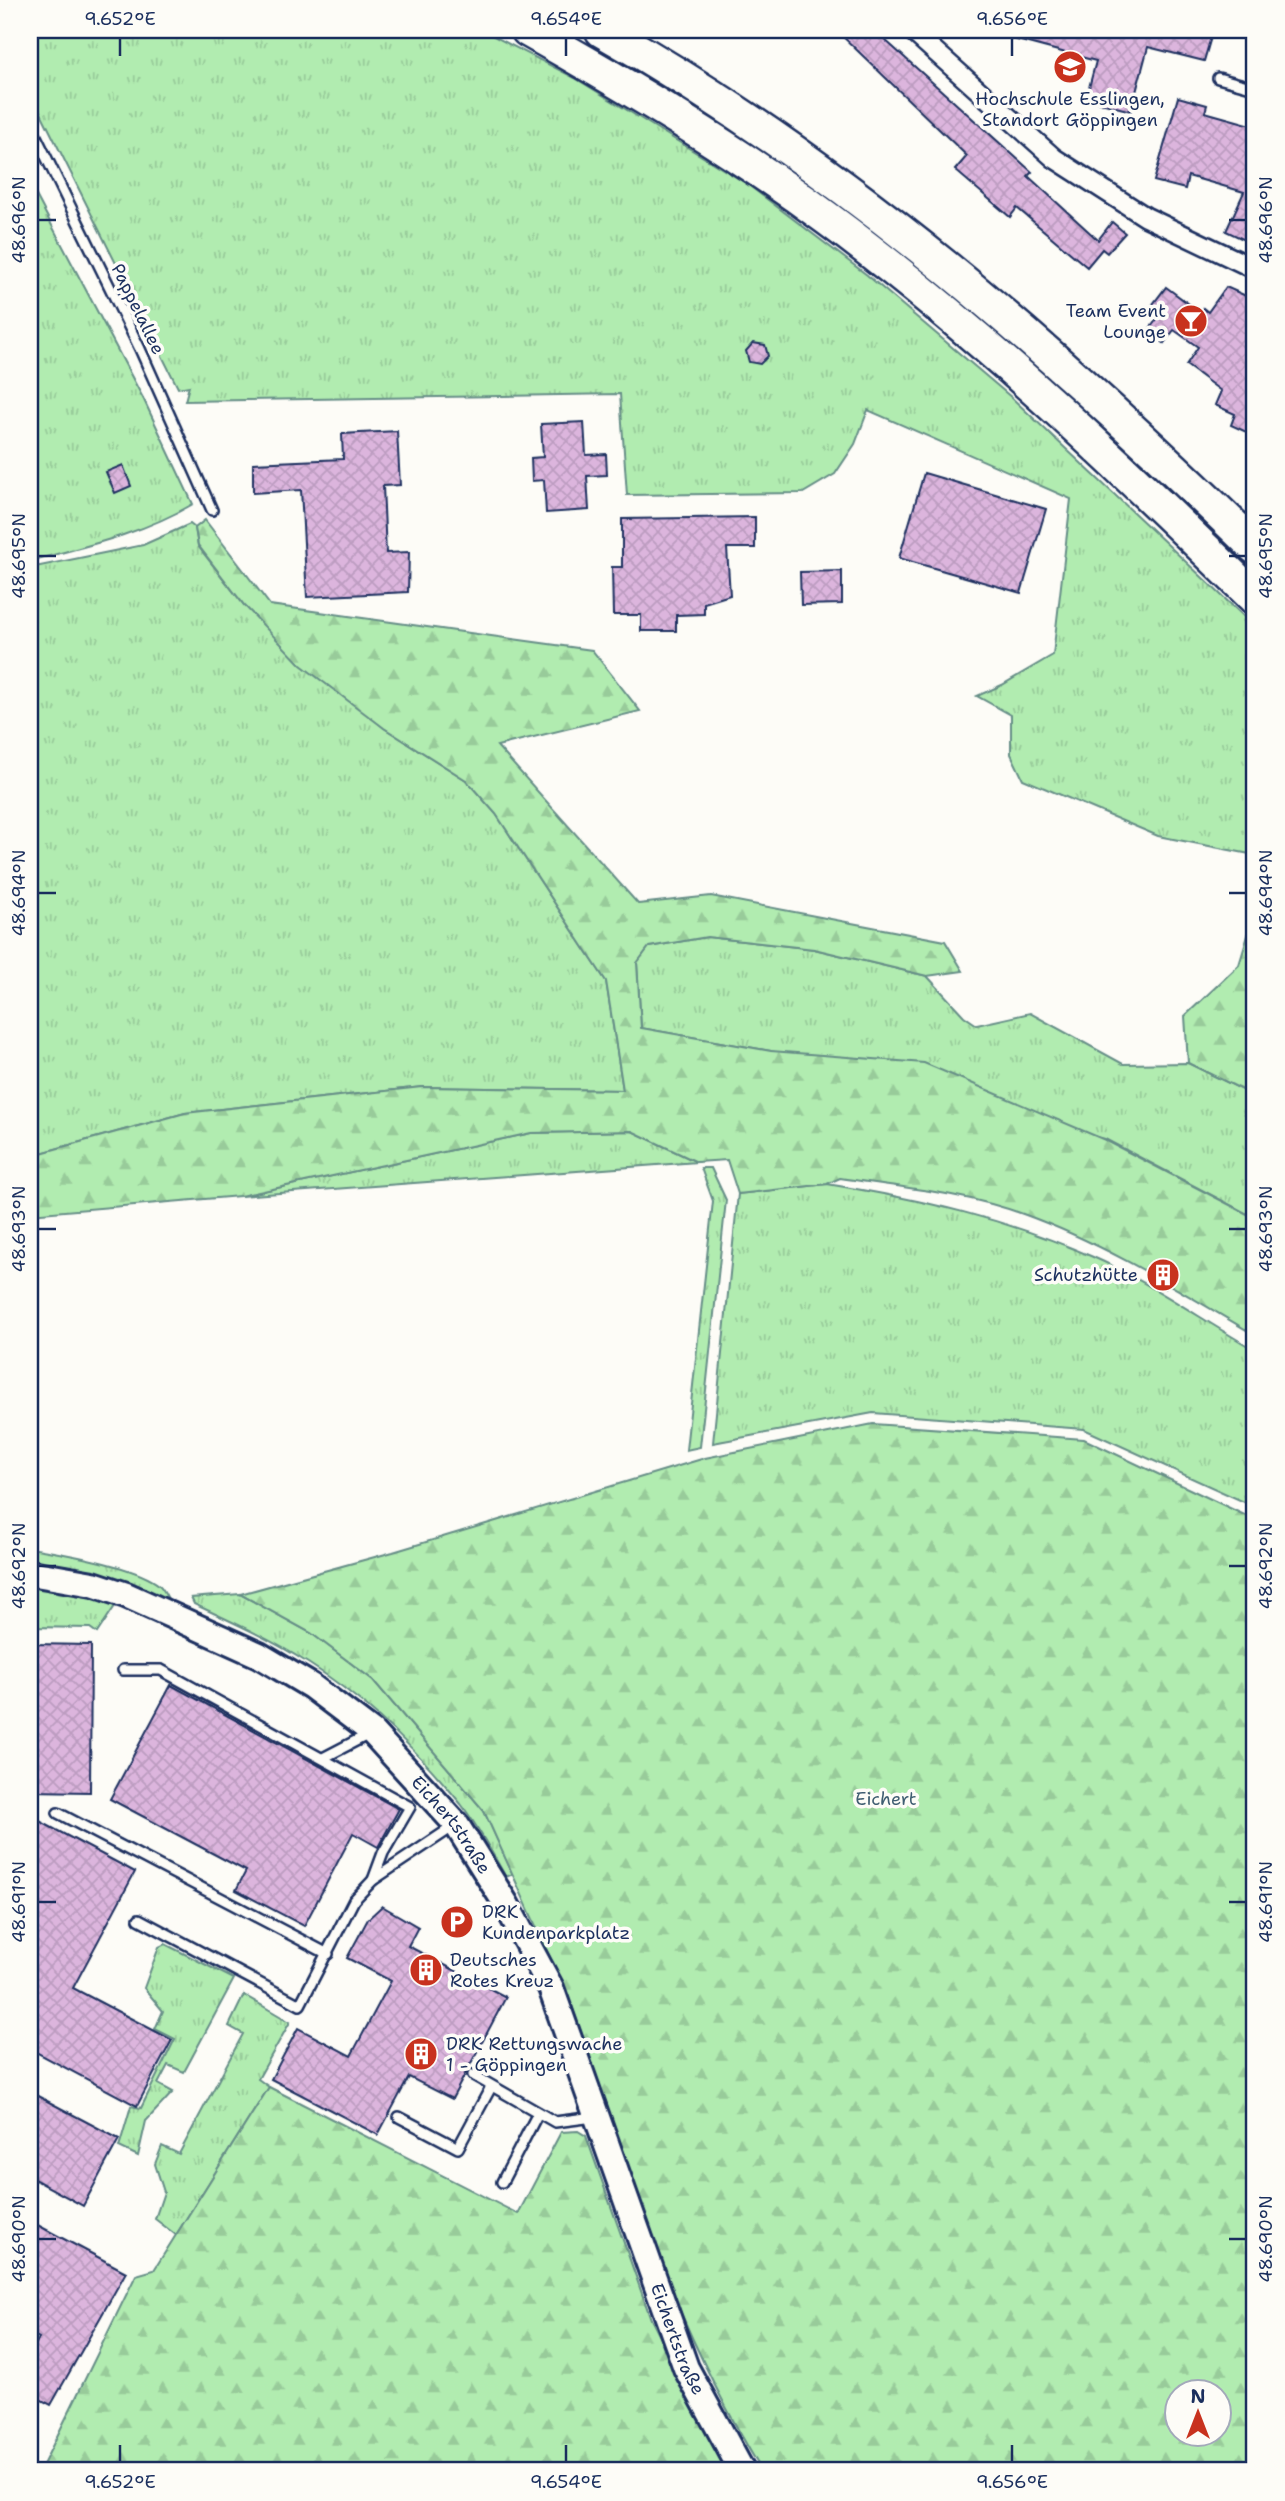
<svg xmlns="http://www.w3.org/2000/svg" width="1285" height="2501" font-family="'Shantell Sans',sans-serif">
  <defs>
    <pattern id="grass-tufts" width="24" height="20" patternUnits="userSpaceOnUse" patternTransform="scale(1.75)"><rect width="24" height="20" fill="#b1ecb0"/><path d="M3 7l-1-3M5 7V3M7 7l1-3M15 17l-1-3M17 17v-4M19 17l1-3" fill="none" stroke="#98cb9a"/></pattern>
    <pattern id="forest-firs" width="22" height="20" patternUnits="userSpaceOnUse" patternTransform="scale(1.75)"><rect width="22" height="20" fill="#b1ecb0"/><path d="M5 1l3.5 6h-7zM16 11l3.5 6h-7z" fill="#98cb9a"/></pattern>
    <pattern id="building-cross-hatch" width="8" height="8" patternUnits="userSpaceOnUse" patternTransform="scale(1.75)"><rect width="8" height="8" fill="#dcb5dd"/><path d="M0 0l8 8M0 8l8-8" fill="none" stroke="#bc9cc0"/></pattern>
  </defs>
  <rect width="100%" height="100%" fill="#fdfcf7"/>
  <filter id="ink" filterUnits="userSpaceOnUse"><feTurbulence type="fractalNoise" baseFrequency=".0143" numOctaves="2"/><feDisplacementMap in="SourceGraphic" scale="14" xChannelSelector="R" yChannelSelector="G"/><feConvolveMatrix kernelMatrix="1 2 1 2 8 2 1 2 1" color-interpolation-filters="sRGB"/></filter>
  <g filter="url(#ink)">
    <g fill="url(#grass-tufts)" stroke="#668e87" stroke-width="2">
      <path d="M30,30H482L575,78L747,184L867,275L1012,398L1255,627V855L1158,836L1023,779L1011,754V715L977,696L1002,685L1053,655L1071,499L868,410L855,444L835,474L803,493L627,495L620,394L185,401L189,386L178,388L30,91Z"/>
      <path d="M30,184L144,400L193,504C142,534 87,546 30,561Z"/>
      <path d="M190,524L195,528L198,546L244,605L384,728L466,780L496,814L606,981L623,1090L422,1087L185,1113L30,1156V568L143,545Z"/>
      <path d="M707,937L814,949L927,976L964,1016L977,1025L1030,1013L1123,1064L1188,1063L1255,1096V1218L1105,1139L771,1051L641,1028L637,962L649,947Z"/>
      <path d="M632,1131L697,1162L240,1196L531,1133Z"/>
      <path d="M701,1168H711L726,1200L700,1447L686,1450L713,1201Z"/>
      <path d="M827,1184C919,1199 1008,1219 1093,1257C1146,1280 1204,1321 1255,1350V1507L1084,1429L873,1413L713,1443L738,1194Z"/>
      <path d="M30,1548C61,1553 135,1566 159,1585C163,1588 166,1595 168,1599L92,1571L30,1559Z"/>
      <path d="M30,1584L74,1590L117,1603L97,1633L90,1628L30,1627Z"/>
      <path d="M240,1594L311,1633L373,1680L484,1811L513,1874L506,1877C492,1853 478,1826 461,1804C418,1751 365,1699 308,1663C272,1640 233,1622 194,1604L191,1598Z"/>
      <path d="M165,1944L234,1979L184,2072L168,2065L158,2084L173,2092L146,2121L138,2156L119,2147L131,2106L141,2108L175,2039L155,2029L163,2011L144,1988L159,1947Z"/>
      <path d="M244,1995L290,2022L258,2079L269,2087L176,2235L155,2219L164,2192L155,2164L162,2146L179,2154L243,2034L229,2026Z"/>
    </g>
    <g fill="url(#forest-firs)" stroke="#668e87" stroke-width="2" fill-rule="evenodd">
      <path d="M205,520L270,605L592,650L640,711L497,746L638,904L711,896L945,941L963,971L927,976L814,949L707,937L649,947L637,963L641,1028L771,1051L924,1063L1105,1140L1255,1218V1335C1180,1291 1106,1244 1023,1214C966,1193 900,1187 840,1178L827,1184L738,1194L727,1160L697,1162L632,1131L531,1133L240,1196L30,1214V1156L185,1113L422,1087L623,1090L606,981L496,814L466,780L384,728L301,665L244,605L198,545L195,528Z"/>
      <path d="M1255,912V1096L1188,1063L1185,1016L1239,965Z"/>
      <path d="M873,1424L1084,1439L1255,1520V2471H762C727,2413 698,2354 672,2292L572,2006L484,1811L373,1680L311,1633L240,1594L393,1552L705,1458ZM1176,2392H1218V2434H1176Z"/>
      <path d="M269,2087L518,2214L561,2132L578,2131L586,2136L651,2319L729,2471H40L136,2275L154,2270Z"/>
    </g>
    <g fill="url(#building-cross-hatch)" stroke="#1b2f5e" stroke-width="2">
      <path d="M836,30H874L1032,172L1028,176L1098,240L1112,222L1125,233L1107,253L1102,249L1087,267L1017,208L1010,217L955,170L967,156Z"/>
      <path d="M999,30H1213L1204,61L1148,47L1131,111L1086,99L1096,61L998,35Z"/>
      <path d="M1178,97L1207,105L1205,112L1255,126V235L1249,233L1245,240L1226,231L1244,192L1188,176L1185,189L1154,181Z"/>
      <path d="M1166,287L1200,312L1203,308L1208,312L1226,287L1255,300V436L1231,425L1235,414L1215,405L1221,391L1186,365L1198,347L1174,330L1164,343L1148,331L1157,319L1147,312Z"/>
      <path d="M753,343L765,345L768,356L760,364L749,362L746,351Z"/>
      <path d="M584,422L586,455L606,454L607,475L587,476L589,510L546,513L544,480L532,481L531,458L543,457L541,424Z"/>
      <path d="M397,431L400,485L383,486L386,553L409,552L408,592L307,597L301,490L253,493V463L343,459L342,434Z"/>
      <path d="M123,465L131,486L115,493L106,472Z"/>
      <path d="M924,473L1046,509L1021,593L899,558Z"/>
      <path d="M755,517V548H727L730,595L704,603V614L676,615V631H641V615H613L612,567H622V519Z"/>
      <path d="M842,571V604L801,605L800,572Z"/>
      <path d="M1161,1262L1176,1271L1165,1288L1151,1279Z"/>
      <path d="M31,1644L91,1645L90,1792L30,1791Z"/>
      <path d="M171,1685L399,1809L378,1847L353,1833L304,1926L236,1890L246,1871L110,1799Z"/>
      <path d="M30,1816L135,1872L73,1988L172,2040L137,2106L30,2049Z"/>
      <path d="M382,1906L418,1927L408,1946L506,1997L452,2099L409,2077L378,2135L271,2079L298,2028L351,2056L391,1981L347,1958L368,1919Z"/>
      <path d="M30,2092L119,2139L83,2206L30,2177Z"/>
      <path d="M30,2221L126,2272L51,2405L30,2394V2354L39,2338L30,2333Z"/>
    </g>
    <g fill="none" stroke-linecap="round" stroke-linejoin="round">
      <defs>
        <g id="lane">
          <path d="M1218,78L1255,88"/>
          <path d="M30,124L140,349L212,510"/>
          <path d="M123,1670H161L410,1807L383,1853L373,1880"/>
          <path d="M323,1758L371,1733"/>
          <path d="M58,1813L328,1954"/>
          <path d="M139,1919L300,2005L354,1900L373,1880L454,1826"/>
          <path d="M473,2075L555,2122L594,2117"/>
          <path d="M399,2117L458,2148L491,2087"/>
          <path d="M502,2182L538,2113"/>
        </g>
        <path id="street" d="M911,30L1054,158L1146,217L1255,269"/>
        <g id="secondary">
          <path id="s1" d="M30,1573L93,1584L126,1595L259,1655L311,1686L372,1732L456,1824L506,1904L551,1988L686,2368L742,2471"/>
        </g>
        <g id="highway">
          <path d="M528,30C631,88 732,148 828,219C981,332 1119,465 1255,598"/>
          <path d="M602,30C847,168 1055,352 1255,547"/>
        </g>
      </defs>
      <use href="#lane" stroke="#1b2f5e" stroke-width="14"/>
      <use href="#street" stroke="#1b2f5e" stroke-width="23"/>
      <use href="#secondary" stroke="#1b2f5e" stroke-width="30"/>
      <use href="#highway" stroke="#1b2f5e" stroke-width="38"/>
      <use href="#lane" stroke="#fdfcf7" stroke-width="9"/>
      <use href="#street" stroke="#fdfcf7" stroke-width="18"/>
      <use href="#secondary" stroke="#fdfcf7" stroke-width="24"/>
      <use href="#highway" stroke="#fdfcf7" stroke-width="33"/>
    </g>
  </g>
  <path fill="none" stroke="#1b2f5e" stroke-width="2.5" d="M120,38V56M566,38V56M1012,38V56M38,220H56M1229,220H1246M38,556H56M1229,556H1246M38,893H56M1229,893H1246M38,1229H56M1229,1229H1246M38,1566H56M1229,1566H1246M38,1902H56M1229,1902H1246M38,2239H56M1229,2239H1246M120,2445V2462M566,2445V2462M1012,2445V2462"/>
  <defs>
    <symbol id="university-disc" viewBox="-11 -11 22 22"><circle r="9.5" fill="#c8321e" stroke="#fdfcf7"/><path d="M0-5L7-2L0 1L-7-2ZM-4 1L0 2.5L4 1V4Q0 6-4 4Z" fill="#fff"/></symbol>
    <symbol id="bar-disc" viewBox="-11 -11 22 22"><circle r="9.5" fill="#c8321e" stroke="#fdfcf7"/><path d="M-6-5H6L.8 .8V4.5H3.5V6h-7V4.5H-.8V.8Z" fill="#fff"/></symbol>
    <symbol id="building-disc" viewBox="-11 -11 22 22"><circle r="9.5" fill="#c8321e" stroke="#fdfcf7"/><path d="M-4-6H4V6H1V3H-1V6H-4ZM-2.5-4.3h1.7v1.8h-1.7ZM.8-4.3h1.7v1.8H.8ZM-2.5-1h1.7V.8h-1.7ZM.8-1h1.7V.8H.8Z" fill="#fff"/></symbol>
    <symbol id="parking-disc" viewBox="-11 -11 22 22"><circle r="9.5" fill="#c8321e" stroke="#fdfcf7"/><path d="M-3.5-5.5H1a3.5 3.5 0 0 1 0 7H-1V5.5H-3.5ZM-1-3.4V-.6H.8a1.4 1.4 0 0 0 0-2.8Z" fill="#fff"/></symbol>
  </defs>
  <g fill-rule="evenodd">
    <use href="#university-disc" x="1051" y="48" width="38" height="38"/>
    <use href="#bar-disc" x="1172" y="302" width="38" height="38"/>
    <use href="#building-disc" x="1144" y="1256" width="38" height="38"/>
    <use href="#parking-disc" x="438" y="1903" width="38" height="38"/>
    <use href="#building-disc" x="407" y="1951" width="38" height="38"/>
    <use href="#building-disc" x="402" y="2035" width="38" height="38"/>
  </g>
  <g text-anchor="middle" stroke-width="7" stroke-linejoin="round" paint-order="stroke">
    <g font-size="18" fill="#1b2f5e" stroke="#fdfcf7" text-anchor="start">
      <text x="1070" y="105" text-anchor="middle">Hochschule Esslingen,<tspan x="1070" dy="21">Standort Göppingen</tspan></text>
      <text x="1166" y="317" text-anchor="end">Team Event<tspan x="1166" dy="21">Lounge</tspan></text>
      <text x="1138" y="1281" text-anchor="end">Schutzhütte</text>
      <text x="482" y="1918">DRK<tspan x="482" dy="21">Kundenparkplatz</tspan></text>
      <text x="450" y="1966">Deutsches<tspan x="450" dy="21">Rotes Kreuz</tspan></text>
      <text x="446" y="2050">DRK Rettungswache<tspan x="446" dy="21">1 - Göppingen</tspan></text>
    </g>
    <g font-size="18" fill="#1b2f5e" stroke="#fdfcf7">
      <text transform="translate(138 309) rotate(64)" y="6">Pappelallee</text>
      <text dy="6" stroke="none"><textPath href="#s1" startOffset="504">Eichertstraße</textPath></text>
      <text dy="6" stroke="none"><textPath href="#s1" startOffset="1069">Eichertstraße</textPath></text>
    </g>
    <g font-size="18" fill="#405e72" stroke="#fdfcf7">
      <text x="886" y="1805">Eichert</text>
    </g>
  </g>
  <rect width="1285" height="2501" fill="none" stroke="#fdfcf7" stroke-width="77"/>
  <g transform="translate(1198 2413)"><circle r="33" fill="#fdfcf7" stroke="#a3aaba" stroke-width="2"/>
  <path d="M0-5L12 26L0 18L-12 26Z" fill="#c8321e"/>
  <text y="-10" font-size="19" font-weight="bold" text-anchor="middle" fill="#1b2f5e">N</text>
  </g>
  <rect x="38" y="38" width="1208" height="2424" fill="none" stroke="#1b2f5e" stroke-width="2.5"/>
  <g font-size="18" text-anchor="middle" fill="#1b2f5e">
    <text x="120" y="25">9.652°E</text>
    <text x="566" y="25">9.654°E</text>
    <text x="1012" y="25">9.656°E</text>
    <text transform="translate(19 220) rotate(-90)" y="6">48.696°N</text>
    <text transform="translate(1266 220) rotate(-90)" y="6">48.696°N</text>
    <text transform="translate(19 556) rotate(-90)" y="6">48.695°N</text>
    <text transform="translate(1266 556) rotate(-90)" y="6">48.695°N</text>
    <text transform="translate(19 893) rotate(-90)" y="6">48.694°N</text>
    <text transform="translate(1266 893) rotate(-90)" y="6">48.694°N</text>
    <text transform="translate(19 1229) rotate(-90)" y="6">48.693°N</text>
    <text transform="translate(1266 1229) rotate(-90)" y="6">48.693°N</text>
    <text transform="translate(19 1566) rotate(-90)" y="6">48.692°N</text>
    <text transform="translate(1266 1566) rotate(-90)" y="6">48.692°N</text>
    <text transform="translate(19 1902) rotate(-90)" y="6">48.691°N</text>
    <text transform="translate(1266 1902) rotate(-90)" y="6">48.691°N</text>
    <text transform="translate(19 2239) rotate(-90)" y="6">48.690°N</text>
    <text transform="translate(1266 2239) rotate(-90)" y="6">48.690°N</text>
    <text x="120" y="2488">9.652°E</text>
    <text x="566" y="2488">9.654°E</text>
    <text x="1012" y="2488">9.656°E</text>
  </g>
</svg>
